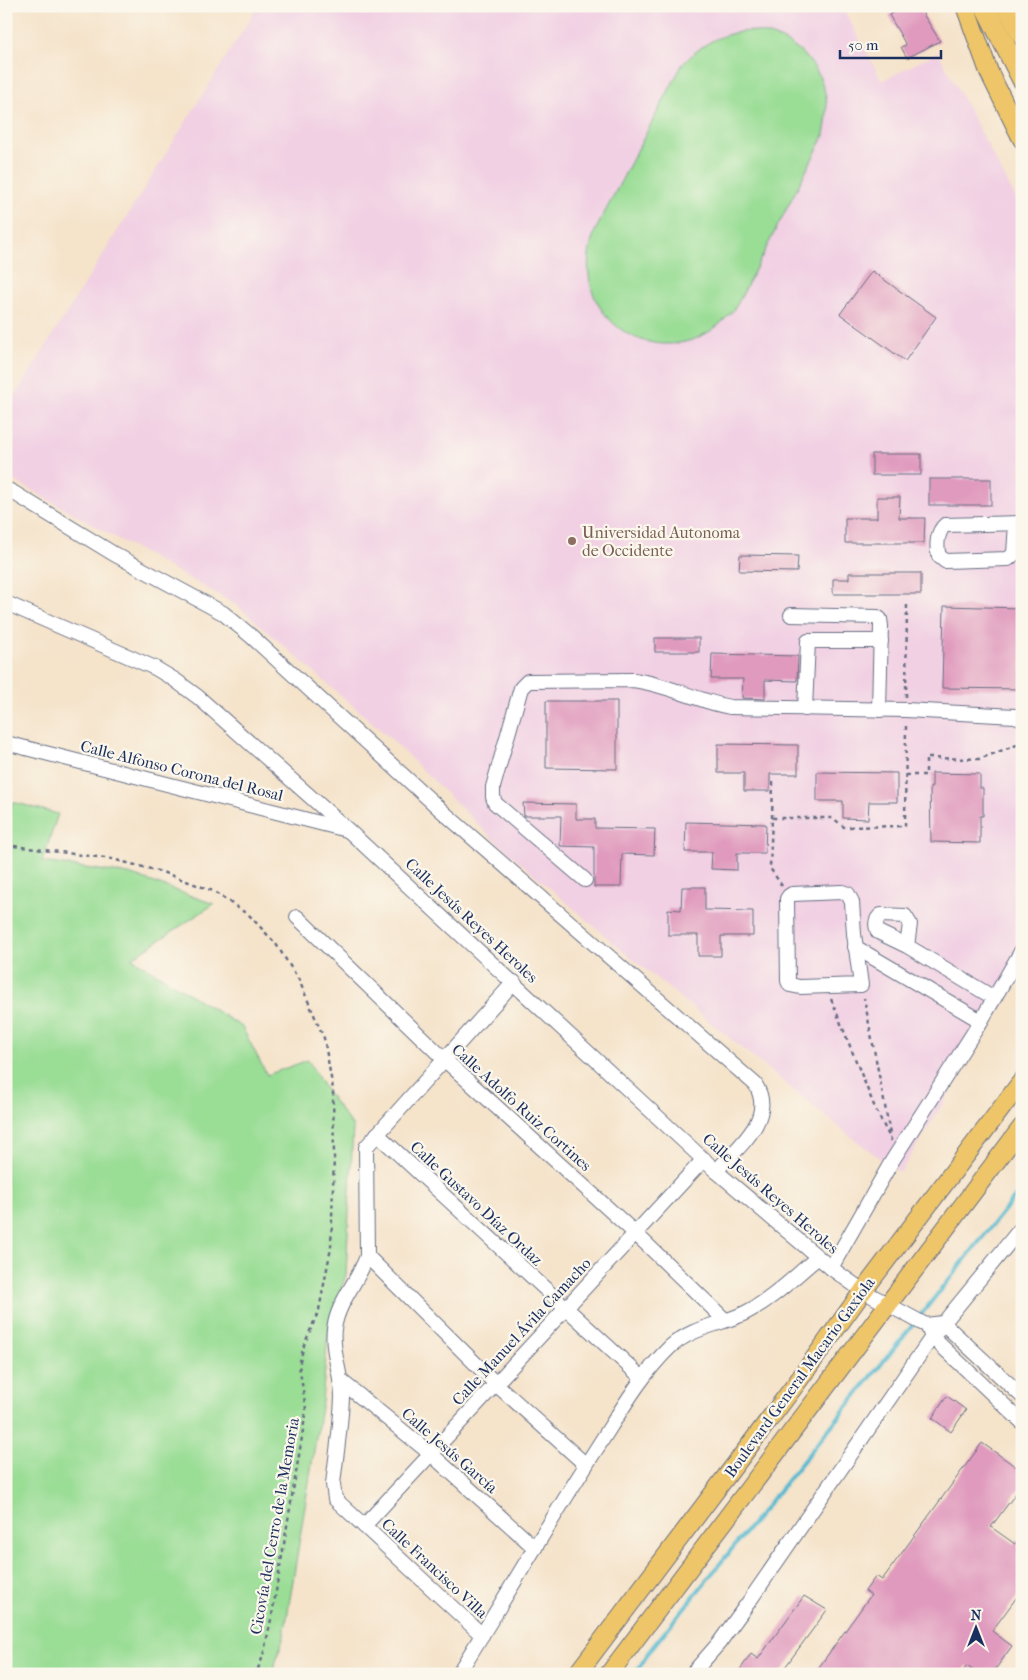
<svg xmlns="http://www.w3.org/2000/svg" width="1028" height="1680" font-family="'IM FELL French Canon',serif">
  <rect width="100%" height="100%" fill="#fbf7ec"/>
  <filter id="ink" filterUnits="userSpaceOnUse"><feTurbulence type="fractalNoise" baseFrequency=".02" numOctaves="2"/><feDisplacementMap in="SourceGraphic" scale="10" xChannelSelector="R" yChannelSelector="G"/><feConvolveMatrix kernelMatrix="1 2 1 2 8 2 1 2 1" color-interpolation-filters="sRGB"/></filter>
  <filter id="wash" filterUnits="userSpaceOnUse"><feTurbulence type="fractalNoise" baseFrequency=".0096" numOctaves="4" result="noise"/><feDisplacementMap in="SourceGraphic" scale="20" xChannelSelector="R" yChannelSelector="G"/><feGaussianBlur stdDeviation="1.12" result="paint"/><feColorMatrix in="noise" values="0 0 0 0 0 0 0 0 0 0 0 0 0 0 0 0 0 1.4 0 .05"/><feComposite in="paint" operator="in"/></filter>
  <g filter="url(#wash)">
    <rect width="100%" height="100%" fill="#f5e3ca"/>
    <path fill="#f1d0e3" d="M258,6H842L882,81L938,52L1022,210V976L900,1173L846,1133L618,947L492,838L390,738L238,606L6,476V410Z"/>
    <g fill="#9add95" stroke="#5a867a">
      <path d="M752,31C808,40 838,83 823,138L737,305C678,388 559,327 595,231L682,65C702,43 723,32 752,31Z"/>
      <path d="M13,802L58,814L42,862L129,874L214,904L132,958L242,1027L267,1075L308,1060L325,1089L353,1127L346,1275L329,1324L322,1401L284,1636L272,1674H6V810L9,811Z"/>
    </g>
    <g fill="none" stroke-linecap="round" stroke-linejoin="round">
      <path stroke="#52b9d0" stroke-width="4" d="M635,1674L651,1649L896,1346L1022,1188"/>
    </g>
    <g id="blocks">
      <g fill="#e09abd">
        <path d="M905,6H918L940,41L907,58L901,47L906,45L889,15Z"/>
        <path d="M872,271L936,317L905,361L840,314Z"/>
        <rect x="872" y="454" width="49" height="21"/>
        <rect x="929" y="479" width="62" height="26"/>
        <path d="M877,497H900L899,518H925L924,543H845V518H877Z"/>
        <path d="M740,555L798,556L797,572L739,571Z"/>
        <path d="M849,573H921V594H833V579H849Z"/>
        <path d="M944,606L1022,608V689L942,688Z"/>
        <rect x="655" y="638" width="44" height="14"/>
        <path d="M712,654L798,656L797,681L765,680V699L742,698L743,679H711Z"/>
        <path d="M546,701H617V769L546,768Z"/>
        <path d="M718,744L798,745V774H770V791H744V773H718Z"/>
        <path d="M817,772L897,773V802H869L868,819L843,818V801H817Z"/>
        <path d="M932,773L980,774V788H983V816H980V843L931,842L930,787H932Z"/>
        <path d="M523,803L576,804V819H595V828L655,829L654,855L622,854L621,887H594V847L560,846L561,816H524Z"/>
        <path d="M686,822L766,824L765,853H737V870L711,869L712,852H685Z"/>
        <path d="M682,887H705V910L753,911V936H721V956H698V935H668V909L681,910Z"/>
        <path d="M947,1396L966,1410L951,1432L932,1418Z"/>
        <path d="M982,1443L1022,1471V1485L991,1527L1015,1544L1022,1535V1590L992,1631L1012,1646L992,1674H978L967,1666L961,1674H814L871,1595L865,1591L876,1576L882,1580Z"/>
        <path d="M804,1596L827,1610L780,1674H737L751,1654L758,1659Z"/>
      </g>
    </g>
  </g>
  <g filter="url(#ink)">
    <use href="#blocks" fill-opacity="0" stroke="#676e84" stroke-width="1"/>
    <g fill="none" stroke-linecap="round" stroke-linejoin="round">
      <defs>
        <g id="minor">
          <path d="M6,489L14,493L114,554L223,613L251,636L442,811L755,1084C777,1118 737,1148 716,1171"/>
          <path d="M1016,523L1014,554L1008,559L945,561L939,556C936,546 937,532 945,525L1022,523"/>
          <path d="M6,603L155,668L175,680L198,697L349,831L716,1171L831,1268L863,1291L922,1323L926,1325L943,1323L1022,1396"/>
          <path d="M791,615L877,617L880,619L881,626L879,710"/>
          <path d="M805,709L808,641H881"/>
          <path d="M6,743L347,830"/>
          <path d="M585,880L495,803L493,797V787L521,688L528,681L633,680C667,684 697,701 730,707L906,710L1015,716L1022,719"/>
          <path d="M842,892L848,894L852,902L854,934L861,985L800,987L790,985L788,981L787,899L789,896L792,894Z"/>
          <path d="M297,917L445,1060L635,1233L725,1320"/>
          <path d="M907,946L910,924L905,916L881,915C875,920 875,925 878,932L907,946L994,998"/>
          <path d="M855,947L981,1021"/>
          <path d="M377,1134L642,1378"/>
          <path d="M367,1256L496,1384L586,1465"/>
          <path d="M831,1268L892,1161L981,1021L1022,950"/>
          <path d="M929,1330L932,1337L1022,1422"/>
          <path d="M340,1380L431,1454L535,1548"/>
          <path d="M364,1526L704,1159"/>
          <path d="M482,1635L335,1499L333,1484C336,1456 341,1426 342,1397C342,1374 331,1352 334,1329C338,1301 358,1282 367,1256L366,1147L514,982"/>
          <path d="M458,1674C504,1600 548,1524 595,1451C618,1416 639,1377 670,1347C692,1327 720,1325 745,1313C773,1299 794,1277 817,1258"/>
          <path d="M692,1674L719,1643L748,1603L932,1337L1022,1227"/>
        </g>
        <g id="major">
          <path d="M965,6L989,72L1022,139"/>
          <path d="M577,1674L796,1384L863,1291L1022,1081"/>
          <path d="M609,1674L1022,1127"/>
        </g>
        <g id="highway">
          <path d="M985,6L1022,79"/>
          <path d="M1007,6L1022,35"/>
        </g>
      </defs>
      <use href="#minor" stroke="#676e84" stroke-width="16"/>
      <use href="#major" stroke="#676e84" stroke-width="20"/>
      <use href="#highway" stroke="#676e84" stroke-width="22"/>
      <g stroke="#676e84" stroke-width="2.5" stroke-dasharray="4 4" stroke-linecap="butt">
        <path d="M906,697L907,602"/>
        <path d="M905,775H926V758L979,759L1022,743"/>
        <path d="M772,818L773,782"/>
        <path d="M6,845L112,859L162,872L213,891L250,916L276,944L299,980L324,1038L333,1089L334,1157L331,1248L319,1310L304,1345L299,1365L306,1409L302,1437L272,1615L263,1656L256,1674"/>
        <path d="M782,886L770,868L772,818H833L844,827L905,826L906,722"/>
        <path d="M831,999L875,1108L891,1140L885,1106L864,998"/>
      </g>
      <use href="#minor" stroke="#fff" stroke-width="14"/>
      <use href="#major" stroke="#eec569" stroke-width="18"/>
      <use href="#highway" stroke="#eec569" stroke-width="20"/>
    </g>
  </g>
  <circle fill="#8d6e63" stroke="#fbf7ec" stroke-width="2" cx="572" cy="541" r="5"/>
  <g text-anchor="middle" stroke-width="4.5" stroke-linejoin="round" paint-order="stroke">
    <g font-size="16" fill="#785e54" stroke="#fbf7ec" text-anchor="start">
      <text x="582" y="538">Universidad Autonoma<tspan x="582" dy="18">de Occidente</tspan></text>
    </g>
    <g font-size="16" fill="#1b2f5e" stroke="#fbf7ec">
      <text transform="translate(182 770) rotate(14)" y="6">Calle Alfonso Corona del Rosal</text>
      <text transform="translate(472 920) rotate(43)" y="6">Calle Jesús Reyes Heroles</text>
      <text transform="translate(522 1107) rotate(42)" y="6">Calle Adolfo Ruiz Cortines</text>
      <text transform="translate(771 1193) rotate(41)" y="6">Calle Jesús Reyes Heroles</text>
      <text transform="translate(477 1203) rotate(43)" y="6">Calle Gustavo Díaz Ordaz</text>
      <text transform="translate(521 1331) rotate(-47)" y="6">Calle Manuel Ávila Camacho</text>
      <text transform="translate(799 1377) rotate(-54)" y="6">Boulevard General Macario Gaxiola</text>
      <text transform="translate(450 1450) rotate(41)" y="6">Calle Jesús García</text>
      <text transform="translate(274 1526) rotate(-80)" y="6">Cicovía del Cerro de la Memoria</text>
      <text transform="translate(435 1568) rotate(43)" y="6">Calle Francisco Villa</text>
    </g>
  </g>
  <rect width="1028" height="1680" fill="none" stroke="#fbf7ec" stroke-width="25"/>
  <g transform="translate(976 1628)" stroke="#fbf7ec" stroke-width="4" paint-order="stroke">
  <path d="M0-4L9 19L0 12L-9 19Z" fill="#1b2f5e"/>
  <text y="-8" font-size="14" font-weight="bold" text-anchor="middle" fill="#1b2f5e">N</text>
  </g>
  <path d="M840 50v8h101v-8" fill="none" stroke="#1b2f5e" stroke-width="2.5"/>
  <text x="848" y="50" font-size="15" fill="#1b2f5e" stroke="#fbf7ec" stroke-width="4" paint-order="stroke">50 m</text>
</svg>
